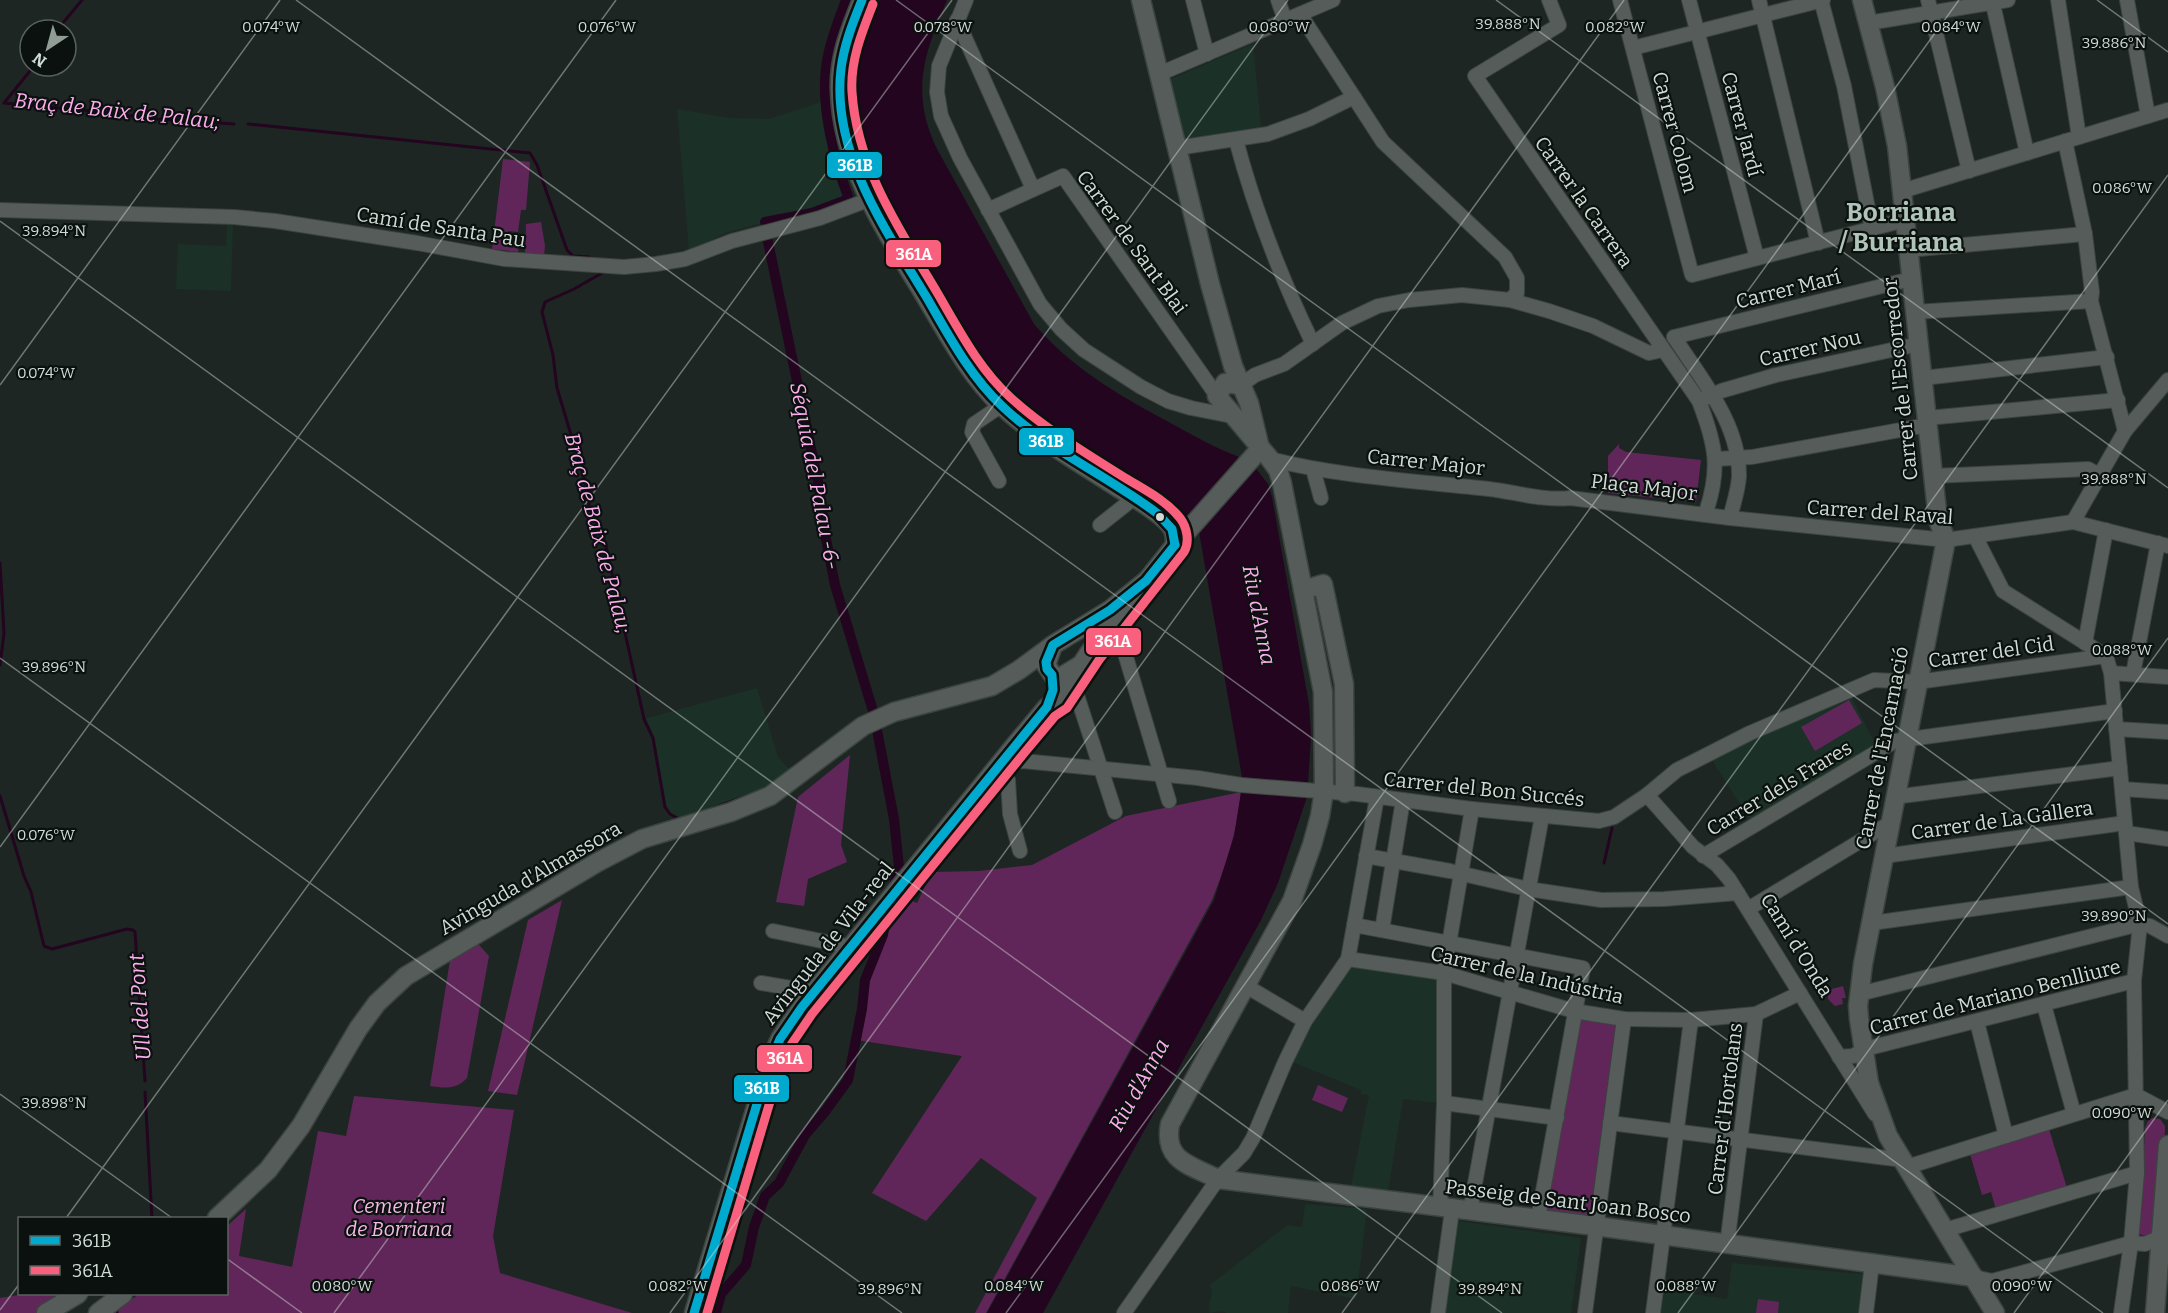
<svg xmlns="http://www.w3.org/2000/svg" width="2168" height="1313" font-family="Bitter,serif">
  <rect width="100%" height="100%" fill="#1e2623"/>
  <g fill="#1b3026">
    <path d="M1253,44L1261,127L1182,141L1166,81Z"/>
    <path d="M824,101L833,149L849,199L812,212L765,222L725,233L689,251L677,109L730,118L769,119Z"/>
    <path d="M227,224H233L231,291L176,289L178,244L226,246Z"/>
    <path d="M757,688L778,757L789,769L778,779L749,795L679,819L673,817L665,807L653,738L644,719Z"/>
    <path d="M1851,696L1877,748L1752,823L1712,760L1724,752Z"/>
    <path d="M1352,964L1440,977L1438,1103L1403,1099L1388,1192L1351,1187L1369,1095L1361,1094V1090L1290,1061L1306,1030Z"/>
    <path d="M1305,1204L1367,1209L1356,1299L1291,1286L1288,1313H1227L1222,1311L1210,1313L1209,1305L1212,1293L1210,1285L1287,1225L1302,1227Z"/>
    <path d="M1458,1221L1581,1238L1571,1313H1445Z"/>
    <path d="M1732,1263L1863,1274L1858,1313H1661L1664,1290L1727,1299Z"/>
  </g>
  <g fill="#612659">
    <path d="M503,159L530,162L526,210H521L518,232L509,231L508,241L519,243L518,252L492,249Z"/>
    <path d="M541,222L545,246L544,255L525,253L526,224Z"/>
    <path d="M1619,444V448L1626,452L1701,460L1696,502L1608,493V456Z"/>
    <path d="M1849,700L1862,723L1815,751L1801,727Z"/>
    <path d="M850,755L841,845L847,862L808,879L804,906L776,902L798,797Z"/>
    <path d="M1241,792C1238,829 1226,865 1212,900L986,1313H975L1037,1198L981,1158L926,1221L872,1193L962,1056L856,1040L869,968L884,935L888,921L904,897L917,903L932,872L979,871L1032,865L1126,816Z"/>
    <path d="M562,900L517,1095L488,1091L528,920Z"/>
    <path d="M472,942L479,945L489,956L467,1078C456,1090 445,1088 430,1086L451,954Z"/>
    <path d="M1843,986L1846,998H1842L1843,1004L1835,1006L1828,999V990Z"/>
    <path d="M1581,1014L1616,1021L1590,1217L1546,1210Z"/>
    <path d="M1318,1085L1348,1098L1342,1112L1312,1100Z"/>
    <path d="M354,1096L514,1110L493,1236L500,1273L632,1313H113L139,1294H226L227,1226L246,1209L239,1256L292,1267L318,1131L346,1136Z"/>
    <path d="M2152,1118L2160,1119L2165,1126V1130L2155,1226L2151,1233L2146,1236C2139,1235 2135,1231 2135,1224L2143,1182L2145,1128L2148,1121Z"/>
    <path d="M2049,1129L2067,1188L1996,1210L1991,1192L1982,1195L1970,1154Z"/>
    <path d="M25,1294H70L40,1313H0V1298Z"/>
    <path d="M1758,1299L1779,1302L1778,1313H1756Z"/>
  </g>
  <g fill="#23051f">
    <path d="M880,0H947C924,53 910,94 937,149L1034,324C1070,366 1115,393 1163,419C1189,433 1214,448 1242,458L1188,522L1157,497L1032,412L1011,391L973,344L875,173C861,140 852,98 859,63C864,41 872,21 880,0Z"/>
    <path d="M1254,466L1268,484L1272,497L1309,704L1311,736L1308,784L1242,777L1199,532Z"/>
    <path d="M1241,792L1307,797L1278,883L1261,920L1043,1313H987L1214,900L1234,836Z"/>
  </g>
  <g fill="none" stroke-linecap="round" stroke-linejoin="round">
    <g stroke="#23051f" stroke-width="3">
      <path d="M57,30L82,0"/>
      <path d="M34,66L4,103L92,111L158,119L234,124"/>
      <path d="M248,124L530,153L537,165L567,250L573,256L589,257"/>
      <path d="M602,273L574,289L545,302L542,312L553,355L557,388L587,488L589,505L605,542L644,719L653,738L665,807L670,814L679,819"/>
      <path d="M0,563L4,633L0,665"/>
      <path d="M0,796L24,876L31,892L44,946L52,949L127,929L133,930L135,932L145,1081"/>
      <path d="M708,810L749,795"/>
      <path d="M1604,863L1612,828"/>
      <path d="M145,1092L152,1218"/>
      <path d="M117,1311V1313"/>
    </g>
    <g stroke="#23051f" stroke-width="10">
      <path d="M765,222L812,213L849,199C834,160 821,108 826,67C829,44 838,22 846,0"/>
      <path d="M767,237L819,487L825,534L835,585L873,711"/>
      <path d="M877,730L894,819L899,867L895,881"/>
      <path d="M716,1313L721,1294L746,1265L754,1227L765,1196L779,1183L805,1135L824,1113L848,1080L862,1009L865,980L883,935L886,917"/>
    </g>
    <defs>
      <g id="street">
        <path d="M966,0L939,66L937,92L941,116L960,158L1040,304L1061,329L1084,350L1141,387L1168,401L1191,408L1237,417"/>
        <path d="M1193,0L1207,54"/>
        <path d="M1278,0L1285,20"/>
        <path d="M1549,0L1559,25L1475,76L1699,401C1716,445 1721,469 1705,515"/>
        <path d="M1620,0L1692,275L1905,220"/>
        <path d="M1689,0L1757,258"/>
        <path d="M1759,0L1818,243"/>
        <path d="M1821,0L1844,86L1872,229"/>
        <path d="M1928,0L1969,171"/>
        <path d="M1992,0L2027,153"/>
        <path d="M2058,0L2079,137"/>
        <path d="M2127,0L2148,116"/>
        <path d="M1300,14L1383,142L1505,257L1517,278V293L1510,300"/>
        <path d="M957,20L1033,189"/>
        <path d="M1868,23L2008,0"/>
        <path d="M1633,48L1823,0"/>
        <path d="M1159,74L1333,0"/>
        <path d="M1236,140C1255,211 1281,278 1313,344"/>
        <path d="M2065,141L2085,234L2092,292L2091,301L2125,431"/>
        <path d="M1177,148L1268,134L1309,119L1354,97"/>
        <path d="M1902,191L2168,110"/>
        <path d="M0,210L234,217L275,221L417,243L504,259L624,267L656,264L685,259L732,241L820,218L868,200"/>
        <path d="M988,210L1063,176L1217,396"/>
        <path d="M1908,250L2085,234"/>
        <path d="M1915,312L2091,301"/>
        <path d="M1674,337L1911,279"/>
        <path d="M1674,337C1702,380 1740,424 1739,477C1738,491 1733,505 1730,518"/>
        <path d="M1923,378L2107,357"/>
        <path d="M1241,385L1255,375L1284,364L1342,323L1378,306L1409,300L1462,295L1510,300L1549,311L1593,326L1649,353L1663,350"/>
        <path d="M1699,401L1721,391L1776,375L1919,344"/>
        <path d="M1270,459C1341,477 1416,481 1489,489C1515,492 1544,501 1570,498L1730,518L1946,540L2073,522L2168,546"/>
        <path d="M1716,459L1752,457L1922,426L1927,418L2118,400"/>
        <path d="M1313,469L1321,498"/>
        <path d="M1933,476L2088,469L2099,475"/>
        <path d="M999,481L972,432L974,424L1002,405"/>
        <path d="M2073,522L2125,431L2168,380"/>
        <path d="M1100,525L1134,498"/>
        <path d="M1975,536L2003,591L2106,656L2111,673L2131,887L2140,924L2134,981L2137,1173L2131,1243L2121,1313"/>
        <path d="M1115,620L1169,801"/>
        <path d="M2085,643L2106,530"/>
        <path d="M2111,673L2168,677"/>
        <path d="M2133,674L2158,543"/>
        <path d="M1072,680L1115,812"/>
        <path d="M2116,729L2168,732"/>
        <path d="M2122,789L2168,792"/>
        <path d="M1647,795L1693,847L1717,865L1729,879L1875,1114"/>
        <path d="M1894,797L2120,768"/>
        <path d="M2126,833L2168,839"/>
        <path d="M1020,851L1010,814L1008,780L1001,763L1023,761L1198,778L1241,785L1357,794L1472,809L1599,821L1614,817L1647,795L1677,770L1691,763L1750,733L1874,680L1917,682L2106,656"/>
        <path d="M1366,856L1450,871L1528,889L1601,900L1664,899L1738,893"/>
        <path d="M1703,856L1895,741L2115,711"/>
        <path d="M1884,856L2125,823"/>
        <path d="M1748,909L1890,823"/>
        <path d="M1872,923L2131,887"/>
        <path d="M1354,925L1583,968L1538,1219"/>
        <path d="M1382,930L1403,800"/>
        <path d="M773,931L851,947"/>
        <path d="M1348,959L1444,973L1574,1011L1624,1019L1691,1020L1756,1014L1800,993"/>
        <path d="M761,983L814,992"/>
        <path d="M1246,986L1305,1021"/>
        <path d="M1859,994L2140,924L2150,926L2168,936"/>
        <path d="M2044,1005L2074,1114"/>
        <path d="M1977,1022L2006,1136"/>
        <path d="M1839,1057L1853,1056L1865,1049L2134,981"/>
        <path d="M2136,1095L2168,1112"/>
        <path d="M1444,1103L1557,1118"/>
        <path d="M1610,1123L1903,1160"/>
        <path d="M1907,1167L2136,1095"/>
        <path d="M1440,1208L1444,1103V973L1472,809"/>
        <path d="M1470,1211L1542,816"/>
        <path d="M1945,1230L2137,1173"/>
        <path d="M1727,1245L1756,1014"/>
        <path d="M1974,1277L1992,1281L2131,1243L2145,1244L2161,1237"/>
        <path d="M1124,1313L1218,1179L1244,1153L1253,1138L1285,1062L1305,1021L1348,959L1377,797"/>
        <path d="M1438,1313L1452,1210"/>
        <path d="M1585,1313L1624,1019"/>
        <path d="M1653,1313L1691,1020"/>
        <path d="M1866,1313L1872,1264"/>
      </g>
      <g id="secondary">
        <path d="M862,0C850,30 838,59 840,92C843,170 888,234 927,299C949,336 970,376 1002,406C1037,438 1078,462 1117,487C1132,496 1158,511 1169,524C1175,530 1175,537 1175,545"/>
        <path d="M1141,0L1210,284L1233,366L1249,403L1259,444"/>
        <path d="M1862,0L1885,87L1897,146L1938,520L1946,540L1863,964L1858,1006L1859,1019L1869,1083L1888,1136L1995,1313"/>
        <path d="M1241,385L1225,383L1217,396L1270,459L1278,470L1282,483L1323,692L1324,791L1320,816L1312,845L1292,901L1170,1124C1163,1161 1190,1165 1218,1179L1595,1226L1974,1277"/>
        <path d="M1303,590L1323,584L1344,684L1345,793"/>
        <path d="M1053,645L1046,665L1054,677H1061L1079,666"/>
        <path d="M217,1218L268,1170L301,1126L358,1029L377,1003L406,976L598,862L642,839L731,812L770,796L863,726L894,712L992,686L1019,670L1053,645L1110,610L1146,581"/>
        <path d="M46,1313L78,1294"/>
        <path d="M98,1313L123,1294"/>
        <path d="M694,1313L769,1064L780,1039L802,1007L1016,744L1047,707L1058,700L1089,653L1175,545L1260,449"/>
        <path d="M2155,1313L2168,1145"/>
      </g>
    </defs>
    <use href="#street" stroke="#3c4440" stroke-width="16"/>
    <use href="#secondary" stroke="#3c4440" stroke-width="21"/>
    <use href="#street" stroke="#565c59" stroke-width="14"/>
    <use href="#secondary" stroke="#565c59" stroke-width="18"/>
    <defs>
      <g id="bus-1">
        <path d="M862,0C853,22 844,45 841,69C831,153 886,230 927,298C949,336 970,376 1002,406C1048,450 1108,476 1158,514L1172,529L1175,545"/>
        <path d="M694,1313L769,1064L780,1039L802,1007L1047,707L1053,690L1052,675L1047,669L1046,662L1053,645L1110,610L1146,581L1175,545"/>
      </g>
      <path id="bus-2" d="M707,1313L780,1068L791,1045L812,1014L1025,752L1055,716L1067,708L1099,660L1184,552C1190,542 1187,527 1180,518C1165,499 1141,488 1122,476C1084,452 1044,428 1011,398C979,369 959,330 938,294C900,230 857,168 852,92C850,61 862,32 873,4"/>
    </defs>
    <use href="#bus-1" stroke="#0a110e" stroke-width="14"/>
    <use href="#bus-2" stroke="#0a110e" stroke-width="14"/>
    <use href="#bus-1" stroke="#00a9ce" stroke-width="9"/>
    <use href="#bus-2" stroke="#f8607d" stroke-width="9"/>
  </g>
  <path fill="none" stroke="#d1dbd6" stroke-width="1.5" stroke-opacity="0.45" d="M296,0L2103,1313M896,0L2168,924M1496,0L2168,488M2097,0L2168,52M0,221L1502,1313M0,385L280,0M0,658L902,1313M0,847L616,0M0,1094L172,1218M66,1218L952,0M226,1258L302,1313M0,1310L20,1283M334,1313L1288,0M670,1313L1624,0M1006,1313L1959,0M1342,1313L2168,175M1678,1313L2168,638M2014,1313L2168,1100"/>
  <circle fill="#d1dbd6" stroke="#0a110e" stroke-width="2" cx="1160" cy="517" r="5"/>
  <g text-anchor="middle" stroke-width="4.5" stroke-linejoin="round" paint-order="stroke">
    <g font-size="20" fill="#d1dbd6" stroke="#0a110e">
      <text transform="translate(1742 124) rotate(75)" y="7">Carrer Jardí</text>
      <text transform="translate(1675 132) rotate(75)" y="7">Carrer Colom</text>
      <text transform="translate(1584 202) rotate(55)" y="7">Carrer la Carrera</text>
      <text transform="translate(441 227) rotate(9)" y="7">Camí de Santa Pau</text>
      <text transform="translate(1132 242) rotate(54)" y="7">Carrer de Sant Blai</text>
      <text transform="translate(1788 289) rotate(-14)" y="7">Carrer Marí</text>
      <text transform="translate(1810 348) rotate(-13)" y="7">Carrer Nou</text>
      <text transform="translate(1900 379) rotate(-96)" y="7">Carrer de l'Escorredor</text>
      <text transform="translate(1426 462) rotate(6)" y="7">Carrer Major</text>
      <text transform="translate(1644 487) rotate(7)" y="7">Plaça Major</text>
      <text transform="translate(1880 512) rotate(4)" y="7">Carrer del Raval</text>
      <text transform="translate(1991 652) rotate(-8)" y="7">Carrer del Cid</text>
      <text transform="translate(1882 748) rotate(-79)" y="7">Carrer de l'Encarnació</text>
      <text transform="translate(1779 788) rotate(-31)" y="7">Carrer dels Frares</text>
      <text transform="translate(1484 789) rotate(6)" y="7">Carrer del Bon Succés</text>
      <text transform="translate(2002 820) rotate(-8)" y="7">Carrer de La Gallera</text>
      <text transform="translate(530 878) rotate(-30)" y="7">Avinguda d'Almassora</text>
      <text transform="translate(828 943) rotate(-52)" y="7">Avinguda de Vila-real</text>
      <text transform="translate(1797 945) rotate(58)" y="7">Camí d'Onda</text>
      <text transform="translate(1527 975) rotate(13)" y="7">Carrer de la Indústria</text>
      <text transform="translate(1995 997) rotate(-14)" y="7">Carrer de Mariano Benlliure</text>
      <text transform="translate(1725 1109) rotate(-83)" y="7">Carrer d'Hortolans</text>
      <text transform="translate(1568 1201) rotate(7)" y="7">Passeig de Sant Joan Bosco</text>
    </g>
    <g font-size="20" font-style="italic" fill="#f5b8e7" stroke="#0a110e">
      <text x="399" y="1213">Cementeri<tspan x="399" dy="23">de Borriana</tspan></text>
    </g>
    <g font-size="21" font-style="italic" fill="#fdaded" stroke="#0a110e">
      <text transform="translate(117 111) rotate(6)" y="7">Braç de Baix de Palau;</text>
      <text transform="translate(815 476) rotate(79)" y="7">Séquia del Palau -6-</text>
      <text transform="translate(598 533) rotate(75)" y="7">Braç de Baix de Palau;</text>
      <text transform="translate(1259 615) rotate(79)" y="7">Riu d'Anna</text>
      <text transform="translate(140 1007) rotate(-94)" y="7">Ull del Pont</text>
      <text transform="translate(1139 1085) rotate(-61)" y="7">Riu d'Anna</text>
    </g>
    <g font-size="26" font-weight="bold" fill="#b1c4ba" stroke="#0a110e">
      <text x="1901" y="221">Borriana<tspan x="1901" dy="30">/ Burriana</tspan></text>
    </g>
  </g>
  <g font-size="15" text-anchor="middle" fill="#d1dbd6" stroke="#0a110e" stroke-width="4.5" stroke-linejoin="round" paint-order="stroke">
    <text x="1508" y="29">39.888°N</text>
    <text x="1279" y="32">0.080°W</text>
    <text x="1615" y="32">0.082°W</text>
    <text x="1951" y="32">0.084°W</text>
    <text x="271" y="32">0.074°W</text>
    <text x="607" y="32">0.076°W</text>
    <text x="943" y="32">0.078°W</text>
    <text x="2114" y="48">39.886°N</text>
    <text x="2122" y="193">0.086°W</text>
    <text x="54" y="236">39.894°N</text>
    <text x="46" y="378">0.074°W</text>
    <text x="2114" y="484">39.888°N</text>
    <text x="2122" y="655">0.088°W</text>
    <text x="54" y="672">39.896°N</text>
    <text x="46" y="840">0.076°W</text>
    <text x="2114" y="921">39.890°N</text>
    <text x="54" y="1108">39.898°N</text>
    <text x="2122" y="1118">0.090°W</text>
    <text x="342" y="1291">0.080°W</text>
    <text x="678" y="1291">0.082°W</text>
    <text x="1014" y="1291">0.084°W</text>
    <text x="1350" y="1291">0.086°W</text>
    <text x="1686" y="1291">0.088°W</text>
    <text x="2022" y="1291">0.090°W</text>
    <text x="890" y="1294">39.896°N</text>
    <text x="1490" y="1294">39.894°N</text>
  </g>
  <g stroke="#0a110e" stroke-width="2">
    <rect x="826" y="151" width="57" height="28" rx="6" fill="#00a9ce"/>
    <rect x="885" y="239" width="57" height="29" rx="6" fill="#f8607d"/>
    <rect x="1018" y="427" width="57" height="29" rx="6" fill="#00a9ce"/>
    <rect x="1085" y="627" width="57" height="29" rx="6" fill="#f8607d"/>
    <rect x="756" y="1044" width="57" height="29" rx="6" fill="#f8607d"/>
    <rect x="733" y="1074" width="57" height="29" rx="6" fill="#00a9ce"/>
  </g>
  <g font-size="16" text-anchor="middle" font-weight="bold" fill="#fff">
    <text x="855" y="171">361B</text>
    <text x="914" y="260">361A</text>
    <text x="1046" y="447">361B</text>
    <text x="1113" y="647">361A</text>
    <text x="785" y="1064">361A</text>
    <text x="762" y="1094">361B</text>
  </g>
  <rect x="18" y="1217" width="210" height="78" fill="#0a110e" stroke="#5a625e" stroke-width="1.5"/>
  <rect x="30" y="1236" width="30" height="9" fill="#00a9ce" stroke="#5a625e" stroke-width="1.5"/>
  <text x="72" y="1247" font-size="18" fill="#d1dbd6">361B</text>
  <rect x="30" y="1266" width="30" height="9" fill="#f8607d" stroke="#5a625e" stroke-width="1.5"/>
  <text x="72" y="1277" font-size="18" fill="#d1dbd6">361A</text>
  <g transform="translate(48 48) rotate(216)"><circle r="28" fill="#0a110e" stroke="#5a625e" stroke-width="1.5"/>
  <path d="M0-4.5L10 22L0 15L-10 22Z" fill="#929c97"/>
  <text y="-9" font-size="16" font-weight="bold" text-anchor="middle" fill="#d1dbd6">N</text>
  </g>
</svg>
